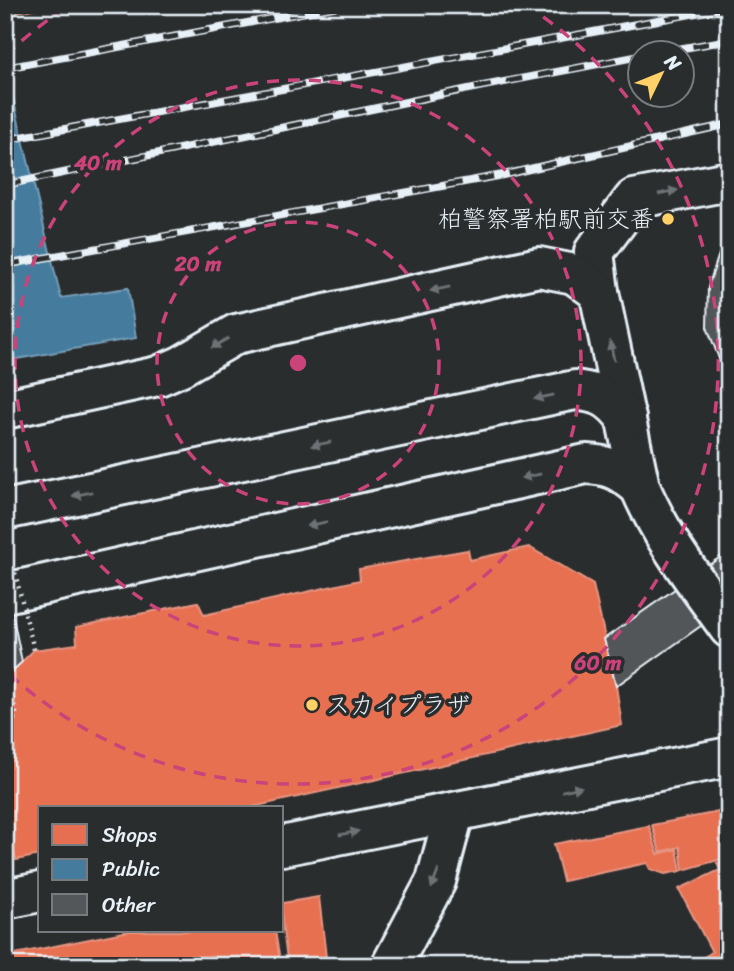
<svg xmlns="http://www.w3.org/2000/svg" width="734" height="971" font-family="Sriracha,'Klee One',sans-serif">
  <rect width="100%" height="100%" fill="#2a2d2e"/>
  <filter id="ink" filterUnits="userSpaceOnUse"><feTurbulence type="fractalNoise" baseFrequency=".0143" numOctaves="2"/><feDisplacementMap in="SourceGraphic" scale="14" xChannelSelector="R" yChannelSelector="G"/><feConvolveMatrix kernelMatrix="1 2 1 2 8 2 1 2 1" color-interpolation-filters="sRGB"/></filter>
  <g filter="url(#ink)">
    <g fill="#e76f51" stroke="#e79683" stroke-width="2">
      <path d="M5,5H53L5,14Z"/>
      <path d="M529,547L593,585L616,686L622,725L248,808H40V855L16,860L5,821V678L34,650L77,644L76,627L198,602L204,615L360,580L359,569L468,550L470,560Z"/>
      <path d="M729,810V857L683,870L680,847L660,852L652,825Z"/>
      <path d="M649,826L658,854L677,849L681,871L665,874L650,869L647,863L563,881L554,844Z"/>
      <path d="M729,860V966H705L701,959L712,952L679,889L720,870L717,863Z"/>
      <path d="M319,897L327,966H288L282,923V903Z"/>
      <path d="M129,931H275L281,966H5V956Z"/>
    </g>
    <path fill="#457b9d" stroke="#769eb8" stroke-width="2" d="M12,94L61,298L128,288L136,338L5,361V95Z"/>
    <g fill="#535759" stroke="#e8f1f8" stroke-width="2">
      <path d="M729,240V374L721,364L707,327L708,287L721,248Z"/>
      <path d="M729,551V606L616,686L604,639Z"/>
      <path d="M5,578L22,662L5,678Z"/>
    </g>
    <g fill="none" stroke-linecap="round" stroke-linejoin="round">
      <defs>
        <g id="minor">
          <path d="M599,292L594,252L634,199L729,181"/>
          <path d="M5,409L158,376L181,366L236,334L539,267L574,274L599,292L640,487C662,539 696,582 729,628"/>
          <path d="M5,510L575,390C601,394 609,396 626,418"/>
          <path d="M5,593L586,464C611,465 621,471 640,487"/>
          <path d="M282,846L729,757"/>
          <path d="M5,899L40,892"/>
          <path d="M391,966L436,881L454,813"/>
        </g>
      </defs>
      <use href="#minor" stroke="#e8f1f8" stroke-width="44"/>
      <path stroke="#e8f1f8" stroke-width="4.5" stroke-dasharray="2 5" stroke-linecap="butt" d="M5,657L17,718L5,720"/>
      <use href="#minor" stroke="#2a2d2e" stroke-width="38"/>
      <defs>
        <g id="rail">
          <path d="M661,52L729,40"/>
          <path d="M5,68L344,5"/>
          <path d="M5,140L729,7"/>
          <path d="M5,185L483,86L640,56"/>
          <path d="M5,265L503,175L729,124"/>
        </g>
      </defs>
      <use href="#rail" stroke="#e8f1f8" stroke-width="8"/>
      <use href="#rail" stroke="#2a2d2e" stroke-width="5" stroke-dasharray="16" stroke-linecap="butt"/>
      <path stroke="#e8f1f8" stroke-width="4.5" stroke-dasharray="2 5" stroke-linecap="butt" d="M5,532L34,650"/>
    </g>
    <defs><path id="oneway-solid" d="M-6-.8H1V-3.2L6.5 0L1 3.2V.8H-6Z" transform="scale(1.75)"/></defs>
    <g fill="#6c7275">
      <use href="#oneway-solid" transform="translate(668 192) rotate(-11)"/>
      <use href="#oneway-solid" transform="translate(440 289) rotate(168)"/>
      <use href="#oneway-solid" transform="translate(220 343) rotate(150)"/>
      <use href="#oneway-solid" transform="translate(612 351) rotate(-102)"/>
      <use href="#oneway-solid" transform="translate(544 397) rotate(168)"/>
      <use href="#oneway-solid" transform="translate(321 444) rotate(168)"/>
      <use href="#oneway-solid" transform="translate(531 476) rotate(168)"/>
      <use href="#oneway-solid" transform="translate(82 494) rotate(168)"/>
      <use href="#oneway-solid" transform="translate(317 524) rotate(167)"/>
      <use href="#oneway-solid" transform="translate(572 789) rotate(-12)"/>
      <use href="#oneway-solid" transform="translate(349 833) rotate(-11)"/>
      <use href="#oneway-solid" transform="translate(435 879) rotate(111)"/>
    </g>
  </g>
  <g fill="none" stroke="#ca437a" stroke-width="3.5" stroke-dasharray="12 9">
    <circle cx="298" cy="363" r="141"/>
    <circle cx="298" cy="363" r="283"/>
    <path d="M6 55A424 424 0 0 1 70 5M526 5A424 424 0 1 1 6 671"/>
  </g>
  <g fill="#ffd166" stroke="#2a2d2e" stroke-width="2.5">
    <circle cx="668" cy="219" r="7"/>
    <circle cx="312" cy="705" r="7"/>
  </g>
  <g text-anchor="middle" stroke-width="7" stroke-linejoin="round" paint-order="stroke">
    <g font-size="24" fill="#e8f1f8" stroke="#2a2d2e" text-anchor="end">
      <text x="654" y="227">柏警察署柏駅前交番</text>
      <text x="326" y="713" text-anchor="start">スカイプラザ</text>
    </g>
  </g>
  <circle cx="298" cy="363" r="10" fill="#ca437a" stroke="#2a2d2e" stroke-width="3.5"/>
  <g font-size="21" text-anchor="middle" font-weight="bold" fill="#ca437a" stroke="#2a2d2e" stroke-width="7" stroke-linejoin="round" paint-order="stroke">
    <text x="98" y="170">40 m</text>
    <text x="198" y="271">20 m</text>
    <text x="598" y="670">60 m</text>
  </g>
  <rect width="734" height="971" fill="none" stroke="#2a2d2e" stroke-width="28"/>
  <rect x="14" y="14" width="706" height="943" fill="none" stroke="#e8f1f8" stroke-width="2.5" filter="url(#ink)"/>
  <rect x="38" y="806" width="245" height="126" fill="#2a2d2e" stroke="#767b7f" stroke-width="2"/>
  <rect x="52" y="824" width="35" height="21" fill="#e76f51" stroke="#767b7f" stroke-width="2"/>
  <text x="102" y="842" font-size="21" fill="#e8f1f8">Shops</text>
  <rect x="52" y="859" width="35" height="21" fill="#457b9d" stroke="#767b7f" stroke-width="2"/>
  <text x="102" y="876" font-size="21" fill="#e8f1f8">Public</text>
  <rect x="52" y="894" width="35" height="21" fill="#535759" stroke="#767b7f" stroke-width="2"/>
  <text x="102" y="912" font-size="21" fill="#e8f1f8">Other</text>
  <g transform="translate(661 74) rotate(47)"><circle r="33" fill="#2a2d2e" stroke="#767b7f" stroke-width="2"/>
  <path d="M0-5L12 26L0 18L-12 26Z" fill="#ffd166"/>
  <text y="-10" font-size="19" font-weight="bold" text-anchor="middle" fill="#e8f1f8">N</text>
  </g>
</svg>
